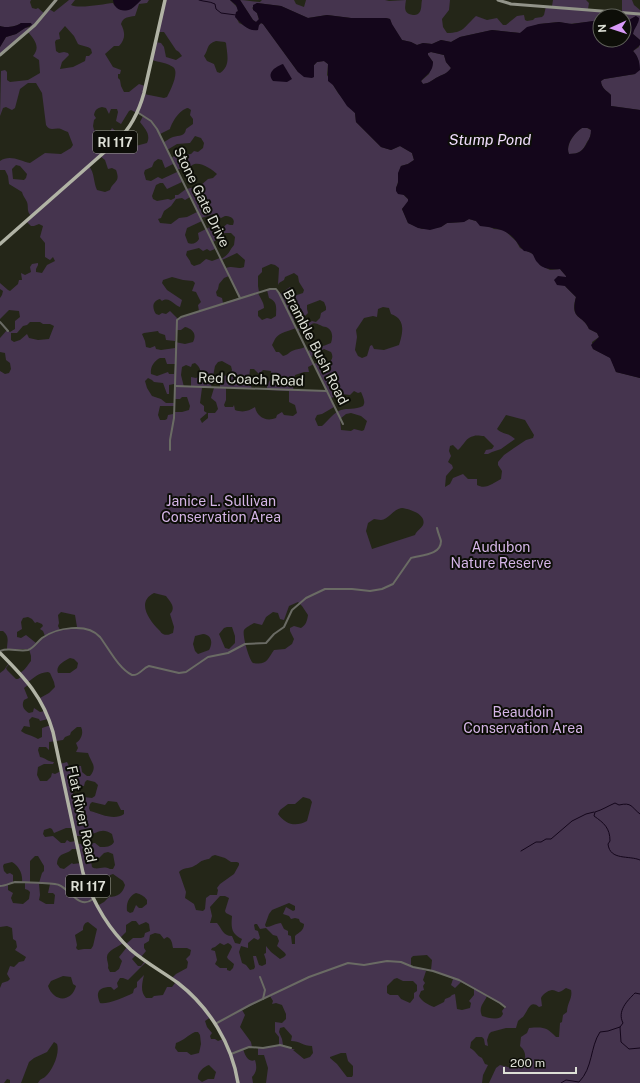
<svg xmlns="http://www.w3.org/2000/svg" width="640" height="1083" font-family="'Public Sans',sans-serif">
  <rect width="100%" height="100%" fill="#242618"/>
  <g fill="#45344e" fill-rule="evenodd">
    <path d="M0,0H31L30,2L32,8L36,9L38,8L45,14L49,9L54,12L69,0H75L71,5C79,9 104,4 113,3L114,5L121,10L131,9L141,0H149L147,3L139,4L135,16C128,17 123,17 121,24C125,32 126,39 119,46H114L105,54L113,67L121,70L120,74H118V78L120,80L121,86L124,92H129L139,84L145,86L144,94L164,98L167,97C170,91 180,72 173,67C168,63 158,62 152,60L155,42L161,43L164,47L166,57L176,60L182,56L179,52L176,50L164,32H158L164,0H230L238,8L237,19L239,23L254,30L261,23L263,24L298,72L314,77V65L317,62L324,61L328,64L327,75L338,93L355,113L356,122L381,147L391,150L400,146L412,153L414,160L408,164L401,166C397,174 400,180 396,188L408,199L409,201L402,209L408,223L422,229L441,227L447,223L463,222L469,219L476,221L482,226H488L494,229L504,230L516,241L520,248L533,254L540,265L550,270L560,269L566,276V277L564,278L565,286L576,297C569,320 583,314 589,329L597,333L599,337L592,342L593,349L611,358L616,372L640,378V1083H489L496,1068L500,1065C509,1067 515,1071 524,1064C526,1057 526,1051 520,1046L521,1037L527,1033L529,1028C544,1027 546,1027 556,1037H559L560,1023L562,1022L563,1015L567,1012C567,1003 573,998 571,990L566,988C556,995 560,991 552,990C547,991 543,994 541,998L542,1006L539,1007C530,999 528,1011 523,1017C521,1018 520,1019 518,1021L516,1028H506L491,1032L489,1034L487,1040L488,1046L485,1045L484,1039L482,1037H476L471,1042L470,1048C475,1050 477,1056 482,1058L485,1064L488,1065L483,1075L482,1083H266L268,1068L264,1055H258V1048L279,1045V1037L275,1032V1022L282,1023L286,1019V1014L282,1005L276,1003L272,1004L273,1001L270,996L242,1010L245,1015L240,1027L251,1042L252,1047L243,1049C245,1055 248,1063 255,1060C257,1067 257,1072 252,1077L253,1083H38C40,1079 42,1079 45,1077C53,1070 60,1053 57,1044L54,1042L47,1052L34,1058L29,1062L21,1083H10V1080L7,1079L4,1083H0V988L2,983L8,981L10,979L7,974L10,966L14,967L19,962L24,961L26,957L15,950L17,947L16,941L13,939L12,928L7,926L0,927V673L4,670L9,663H10L6,668L7,670L16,679H18L22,676L20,673C25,670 27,666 31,661V656L29,649H7C7,641 10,637 3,631H0V371L5,374L9,373L11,369L10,363L6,360L5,353L0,352V338L7,330L10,332L15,329V321L20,317L19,311L9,310L0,319V298L2,295L3,291L0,289V283L8,290L10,291L18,284L19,280H22L21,273L25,275L31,272L30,267L32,264L38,263V265L36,269V272L42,273L47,265L55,261L53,257L50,260L45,257V243L40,237L43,226L39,224L34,226H31L26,221L31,216C26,210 29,208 27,202C25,198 23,196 22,192L9,184L8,176L5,170H0V161C10,154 20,161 30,163L45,153L61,154L71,148L73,145L68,132C65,131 63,130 61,129C55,127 50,132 46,125L42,93L36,83H28L20,89L15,108L12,110L6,107L3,108L0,116L1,71L5,70L7,72V80L10,82L28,80L40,73L39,60L33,56C41,47 34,39 28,32L0,55V47L6,37L16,34L25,28L30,27L31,23H21C16,27 5,28 0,26ZM65,26L74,36L78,44C82,46 88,46 91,49L92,53L89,56H86L85,61L73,67L60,69L62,62L69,55L68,53L64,52L59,53L56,51L55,42L56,40L60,39L59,33ZM216,41L225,42L226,43C227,54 231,66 220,73L217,72L214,64L207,61L204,56C209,49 206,44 216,41ZM102,107L106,108L109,114L111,109H117L118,112L116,121L121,124L129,111L131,110L143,116L140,122C145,129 151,134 147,143L128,148L118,140L121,136L112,128L109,133H103L94,130L93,126L94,120L96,118L94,115C95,110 97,108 102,107ZM188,108L191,110L190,115L193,119V124L186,129C185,137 179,135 173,137C170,138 166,141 164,142L160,134L170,129C172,122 180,109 188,108ZM195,136L201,138L204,143L203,148L198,152L194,151L191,154L185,155L181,152L171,158L167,150L177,144L190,143ZM100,156L105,160L108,169L112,168L116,170C121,183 113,181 110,190L105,192L97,190C93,181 95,174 89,166ZM158,159L162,160L165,168L173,164L177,170L182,168L189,169C194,157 211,168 217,174L213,178L208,179L200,186L186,189L178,195H175V198L171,200L168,199L157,201L153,199L152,196L156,185L160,183H163L167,189L182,182L177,172L162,179L158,177L151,181L146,180L144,173L145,170L152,167L154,162ZM16,165L20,166L27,174L26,178L24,180L13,179L12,169ZM190,197L197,212L187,217L179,218L171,224L160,223L158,219L161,218L164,211L171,206L176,199L182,198L185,200ZM214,214L221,218L225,216C230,216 236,218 233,225H230L227,224L220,230L214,229L212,226L198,233L199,239C197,243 192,245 188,243L185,235L187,228L202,221L201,218ZM225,233H231L235,237L234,245C228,252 231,253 221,259L220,258L212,261L206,259L200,264L194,266L191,264L190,261L186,255L187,251L199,248L203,251L207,249L210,251L215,249L213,242L218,239L219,236ZM237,253L245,260L244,267C237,270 234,265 226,268L222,260ZM271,264L275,265L279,268L278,285L279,283L284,280L285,277L294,273L298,276L299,282L304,290L303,293L297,295H295L290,287L280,294L275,289L267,290L269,298C278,302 276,308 276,316L271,319L267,318L262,320L258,316V311L264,308C264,302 260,298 258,293L259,292L258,286V276L262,272V268ZM229,276L239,298L223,303L222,298L217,296L216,292L218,289L219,284L224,278ZM172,277L183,280L193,281L195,283L192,291L196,292L201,302L198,305L199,311L178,319L170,311L166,314L162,313L159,315L156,314C152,308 152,301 160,299L162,301C169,296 174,305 180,307L182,300L167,290L162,283L163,280ZM320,300L324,302L326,307V310L321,313L320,318L316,322L312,321L297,329L298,331L306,327L309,328C313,318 320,327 326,327C333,330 333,337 331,343C322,347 316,347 308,351L305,347C301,349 296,349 292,351C288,353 288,355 283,356L279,352H276L272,345C273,343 274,341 275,339C279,332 290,331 296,328L293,321L305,316L308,313L307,309V305ZM383,307L389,308L391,314C406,319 403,333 399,345L384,350L374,349L372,345L370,346L367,356L362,358L358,356L355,350L357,337L356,330L364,318L373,316L377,317L378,309ZM30,322H40L43,324H50L54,326L49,339L38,340L29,338L27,334L20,340L14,342L11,340V333H17L23,326L27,325ZM185,327C193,329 197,334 193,342L185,344L175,342V348L161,350L156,349L155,346L150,348L146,347L145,341L142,334L144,333L158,331L159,333L165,335L166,340L175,341L176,330H181ZM324,349L331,352C334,358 332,361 326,364L321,361L314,364L326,391L293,390L295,375L304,372H309L308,367L314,364L311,357ZM160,358H165L167,364H175L174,374H169L168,372L157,376L151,374C150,367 154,361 160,358ZM222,361L231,366L232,370L230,375L223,376L220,382V388H214L211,398L216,402L218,409L215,413H208V418L202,423L200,419L207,413L204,411V406L200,403L202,388L211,387L215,366L218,362ZM195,363C199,366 202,371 200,376L196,378L191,377V387H184L181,375L182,367L186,365L191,367L192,364ZM250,369H254L259,374L263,370L271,371L272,377L267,385V390L289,391V402L295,405L297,413L293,416L284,415L282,412L277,415L276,418C266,422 257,417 255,407C249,411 243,413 235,410L234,405L233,407H225L224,405L226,400V388L252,389L249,379ZM148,378L152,380L154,382L163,383L167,394H169V385L174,384L175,399H180L182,397H187L190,406L189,410L182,412H174L173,414L168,415L167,419L165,420H160L158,415L160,406H174V403H166L161,399L152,396L147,388L145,381ZM354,391L358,393L361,392C363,397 366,402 363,406C355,410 347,408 341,410C333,413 328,421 322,426H318L315,419L317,415L322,414L334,407L331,398L342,394L350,395ZM351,413L361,416L367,421L364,430L362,431L354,429L351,431L341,430L340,419L346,414ZM506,415L525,420L534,435L533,438L526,440L514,448L504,455L498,462V465L502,471L501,479C493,483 486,490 477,485V479H468L463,474L453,478L450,484L445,487L446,476L453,468L452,465L448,462L451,456L449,451L450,446L453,445L458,450C464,445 466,437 474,436C476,435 481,436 484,436L494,446L492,449L486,450L484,454H488L492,452L501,449L515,439C508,432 503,435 497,429ZM402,508C409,509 427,514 423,525C421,529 417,530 415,535L372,549L366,531L368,523L374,519C376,519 378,520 381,520C388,520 393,509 402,508ZM154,593L166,596C171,603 176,607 170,614L174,627L173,633C170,634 167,636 163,634C161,633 161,632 159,630C149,620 136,602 154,593ZM298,602L302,606L308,615C307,621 306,625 301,628L294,626L290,628V631L294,639L292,644L285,649L274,650C267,660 267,665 253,663C249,660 242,635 244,630C246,627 251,625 254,623L262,625L266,617L273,612L278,613L280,619L284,620L289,606ZM61,612L75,615L77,627L60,630L58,626L59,623L58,615ZM28,617L32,619L35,623L37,622L42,624L43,626L40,629L43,631L45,636L36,643L26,635L21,638L17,637V632L22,629L21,622L23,618ZM227,627H232L235,636V643L229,649L225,648L219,634L224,628ZM203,634C212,635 213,643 209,650L198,654L195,651L193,644L195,636ZM70,658L74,659L78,663L77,668L70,673H58C55,666 64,661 70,658ZM48,672L50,673L54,682L55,687L49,693L40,698L45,711L40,712L34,708L33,712L29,713C24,710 21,706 24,700L28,698L24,688L29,684L28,682C35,677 38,673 48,672ZM32,717L39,719L40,721L48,719L51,725L42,728V737L38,739C32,735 26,735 21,731L24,726L30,727L29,720ZM77,727H81C84,733 81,740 76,743L78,748L76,752L88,753C91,763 98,766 90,776H87L82,772L81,766H77L73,769L70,768L67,762L60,764L61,771L55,774L52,773L51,777L47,781H40L37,775L38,767L44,764H53L54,762C48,762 46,758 40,757L38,750L39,747H46L49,750V742L63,740L65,737L70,735L71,732ZM87,780L95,782L98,785L95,796L92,798L84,797L79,799L73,797L72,796L75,788L81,786H84L85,782ZM303,797L310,799L312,802L307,821C296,827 286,825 278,814L280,810L288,804H295ZM108,801L117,802L121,810H124V814C114,821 101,814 90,811L89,808L90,804L92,802L105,805ZM50,828L52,829L54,833L66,828H73L76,836C80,836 85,836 90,835C97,833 102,827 112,834L114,842C111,847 106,847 100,847L95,843L77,844L76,841L70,842L67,840L65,843H61L53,836L45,837L43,834L44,830ZM72,849H78L81,863L73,864L72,863L64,869L60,868L57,864C58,851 68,855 72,849ZM108,852L113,854L115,865L113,869H110C102,865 98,871 92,867L91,861L99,858L104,853ZM215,855L225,858L231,862H237L239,863V865L234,874L220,884L217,888L218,890L217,895H210L206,898L205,909L203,911L196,910L194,904L185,898L186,892L179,872C183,867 189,869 194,866C202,862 198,861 209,859L212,856ZM35,856H38L44,866V871L42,873L39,883H30V861ZM12,862C19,866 23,874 22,882L25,883V889L28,890L30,892L29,899L23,904L13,903L11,898L13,893L8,890V885L13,883V875L10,873L7,874L4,871L3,866L4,864ZM113,874L123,881L125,885C123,893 118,897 109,897L104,902L97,906L90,890C96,888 97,884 101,882L102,878ZM39,884H50L48,893H53L55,895L54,904H46L39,900L40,895ZM136,893C141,894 144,896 147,900V904L142,908H139L136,905L133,912L130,913L127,911C126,903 129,896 136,893ZM220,896H225L229,898L225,911L226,913L232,916C231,927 231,934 242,939L240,944L235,943L232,936C223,936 222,929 217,923H210L212,916L210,907ZM289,903L295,906V910L293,911L286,907L283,914L289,916L291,919L295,918L299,919L300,922L304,924C304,931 299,932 295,936V944H292L291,936L288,935V931L284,929L281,923C276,923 271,927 266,927L265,925L269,914L272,910ZM132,921H136L139,925L146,922L149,924L150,931L145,933L144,937L141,938H133L126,944L127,947L119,957L122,961L119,969L115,972H110L108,968C109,964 107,962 107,958C106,951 118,947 123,943L120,938L126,932V925ZM88,922L97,929L93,946L91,949H84L78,950L76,948L77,945L75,935L83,930C83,926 84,923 88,922ZM255,924H257L260,929L266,928L273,935L277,936L279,941L277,946L285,953L286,955L284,957L280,959L271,952L266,946V953L264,954L266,960V964L262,966L259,965L256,956H253L255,967L254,969L250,970L246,965L242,963L239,952L241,946L248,948V943L254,938L258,940L260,938L258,931L255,930L254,925ZM155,933L160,934L164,939L167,937C172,939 172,943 173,948H187L191,950L190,955L186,959L188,962L187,968L176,974L172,978L175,983L172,987H167L163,995L154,996L152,998H146C140,992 142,983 144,975L137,982V987L134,989L133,993C126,997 106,1005 100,1003C95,992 99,987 111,987L114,990L118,987L117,983L120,978H123L128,980L146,962L145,961L141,966H138L132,959L136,955L141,957L146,951L144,948V944L149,941L150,935ZM220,943L224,945L228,943L231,945L232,947L227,957L228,959L234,964L233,968L230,971L227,970V968H220L215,964L217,960L215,951L211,950L212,948L215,947ZM427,955L432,960L431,970L453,979L451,985L455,988L461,982L474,989V995L469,1001L471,1003L470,1008L462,1010L457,1009L455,994L452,995L450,997L445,999L444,1002L434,1007C429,1005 421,1001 419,996L421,991L424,990L423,986L425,983L423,980L426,971L411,966V958L413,956ZM63,976L71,977L73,984L76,986C72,1002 54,1003 48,986L51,981ZM397,978L403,981H413L417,985V991L414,993V998L410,1003L401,999L398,995H390L387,993V986L394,979ZM487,996L505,1007L502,1011L503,1014L501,1017C495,1020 489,1018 482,1016C478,1007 484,1003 487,996ZM211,1017L223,1039L218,1041L215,1039H211L210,1036L212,1033L207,1027L205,1021ZM284,1027L292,1036L291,1041C300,1041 303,1046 312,1046L313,1053L310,1057L304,1059L293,1050L295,1049H292L283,1045L282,1039L279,1032L280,1028ZM195,1032H198L200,1035L201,1044L199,1053L191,1055L187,1052H178L175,1048L176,1043C183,1041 188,1035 195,1032ZM341,1053H346L348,1061L353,1066V1075L352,1077H347L337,1064L330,1058V1057ZM209,1065L216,1072L214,1079H208L202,1082L198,1079C197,1073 203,1067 209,1065Z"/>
    <path d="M240,0C247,0 253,2 260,2L262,0H294L296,4L304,7L306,0H385L389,1L406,0C405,7 403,14 413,15C415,15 417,15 419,13C422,10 421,4 422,0H450L449,10L442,19L443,27L447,33C464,33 464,27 476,16L487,20L497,18L503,25H506L517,16L524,15L525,20L527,21L533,20L535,18L542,17L544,15L546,6H552L553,0H586L589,3L588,9L622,12V0H632L634,5L640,10V110L611,106V95C607,91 601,88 601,81L604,79L635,74L639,62L636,55L633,51L639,47L640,40L633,34L634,28L637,25L636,16L629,20H624V16H600V20L596,21L569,24L559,22L539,24L520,33L492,30L460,37L451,42L441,40L432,44L423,43L417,45L411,42L402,40L392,25L390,19L386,18H351L327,15L308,18L281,6L257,3L252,8L257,13L259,20L256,22L253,20Z"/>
    <path d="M431,52L444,55L446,62L451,68C447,74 443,74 438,77C432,80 430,83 423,84L421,81L429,74L433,62L428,55V53Z"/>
    <path d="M585,127L591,130C591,135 590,138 587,142C583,151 579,154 569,154C565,145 576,129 585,127Z"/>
  </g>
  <g fill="#14061b" fill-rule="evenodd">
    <path d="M113,0H141C138,3 134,7 131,9C122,13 114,9 113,0Z"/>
    <path d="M230,0H240L253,20L256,22L259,19L257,13L253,10V5L257,3L281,6L308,18L327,15L351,18H386L390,19L392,24L402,40L411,42L417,45L423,43L432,44L441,40L451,42L460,37L492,30L520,33L527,27L539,24L559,22L572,24L600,20V40H624V20H629L636,16L639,18C639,24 634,28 633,34L640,40V45L633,51C638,56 640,63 640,70L635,74L604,79L601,81C601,88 607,91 611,95V106L640,110V378L616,372L610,358L593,349L591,345L599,337L597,333L589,329C583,314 570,321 576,297L565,286L557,285L554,280L558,276L566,277V276L560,269C553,270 542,269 538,263C532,257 536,252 524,251C521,248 519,245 516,241C506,228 494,228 480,226L476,221L469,219L464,222L447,223L441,227L430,230L418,228L408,223L402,209L408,201V199L404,195L398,194L396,191V188L398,183V173L401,166L408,164L414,160L412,153L400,146L391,150L381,147L356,122L355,113L347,106L333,85L328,81V64L324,61L317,62L314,65V77L312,78L304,77L298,72L263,24L261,23L259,25L258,30C248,32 241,23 235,17L236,12L238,11L236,5ZM431,52L444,55L446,62L451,68C447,74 443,74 438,77C432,80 430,83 423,84L421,81C427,74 433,72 433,62L428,55V53ZM582,128H588L591,130C591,135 590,138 587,143C583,151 579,154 569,154C565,145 574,133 582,128Z"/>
    <path d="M21,23H31L32,25L25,28L16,34L6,37L0,47V26C5,28 16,27 21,23Z"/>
    <path d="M283,64L292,79L287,82L273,81C266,73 275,67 283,64Z"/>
  </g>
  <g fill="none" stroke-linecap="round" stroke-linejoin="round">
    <g stroke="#14061b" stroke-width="1">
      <path d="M199,0C205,2 209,1 215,4L216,9L221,13L236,15"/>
      <path d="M640,814C631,807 632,802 619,805L615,803C608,806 602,810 595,812L594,816C604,823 610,828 610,841L608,844C610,861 629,855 640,860"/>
      <path d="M521,851L536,842H541L546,839H551L572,821L586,814L594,812"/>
      <path d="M640,994L635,993C627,1001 617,1011 623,1023L620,1027L621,1042L629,1049L640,1048"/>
      <path d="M561,1083L566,1080L579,1082C593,1068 590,1047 600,1032L608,1031L620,1027"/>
    </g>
    <g stroke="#6a6b64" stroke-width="2">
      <path d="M137,112L151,121L157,129L240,298"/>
      <path d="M0,322L8,331"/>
      <path d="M175,386L327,391"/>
      <path d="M170,450V440L174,418L177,320L181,317L270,289H276L279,293L343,424"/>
      <path d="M0,651C9,647 18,652 28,650C34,648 37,642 42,638C56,628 87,622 100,637C109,649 119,669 132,675C140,676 142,668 149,666L179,673L186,672L208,657L228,653L245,644L266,643L274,634L284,627L292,610L306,598L325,589H352L370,591L382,589L393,584L411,558C419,555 441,556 441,541C440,537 438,533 437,528"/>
      <path d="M0,886C5,886 10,883 15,882C21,882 55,883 59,885C71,890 79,910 93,899"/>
      <path d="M260,977L265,990L263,999"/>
      <path d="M215,1024L250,1005L309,977L348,963L364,965L387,961L401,962L413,967L433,971L459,980L500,1003L505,1007"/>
      <path d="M231,1054L249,1047L263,1048L280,1045L291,1048"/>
    </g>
    <g stroke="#929489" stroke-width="3">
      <path d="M498,0L511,4L640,14"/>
      <path d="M0,55L35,25L56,0"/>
    </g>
    <g stroke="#b1b3a5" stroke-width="3.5">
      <path d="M0,244L117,141C131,128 139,111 144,93L165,0"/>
      <path d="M0,653C25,678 43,697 53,732L83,873C93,902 108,929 131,950C146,963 163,972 178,983C209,1007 232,1044 238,1083"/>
    </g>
  </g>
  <g text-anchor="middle" stroke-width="4" stroke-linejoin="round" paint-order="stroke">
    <g fill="#0d0e08" stroke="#9fa098" stroke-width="1">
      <rect x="93" y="131" width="44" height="22" rx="3"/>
      <rect x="66" y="875" width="44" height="22" rx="3"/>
    </g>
    <g font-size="13" font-weight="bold" fill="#dddfd6">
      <text x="115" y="147">RI 117</text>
      <text x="88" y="891">RI 117</text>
    </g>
    <g font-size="14" fill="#dddfd6" stroke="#0d0e08">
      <text transform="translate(202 197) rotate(64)" y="5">Stone Gate Drive</text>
      <text transform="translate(316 347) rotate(63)" y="5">Bramble Bush Road</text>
      <text transform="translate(251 379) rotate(2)" y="5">Red Coach Road</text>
      <text transform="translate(82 814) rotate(78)" y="5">Flat River Road</text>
    </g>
    <g font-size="14" fill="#d5b5e7" stroke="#0d0e08">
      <text x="221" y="506">Janice L. Sullivan<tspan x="221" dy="16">Conservation Area</tspan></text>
      <text x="501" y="552">Audubon<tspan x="501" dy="16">Nature Reserve</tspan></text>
      <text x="523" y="717">Beaudoin<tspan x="523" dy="16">Conservation Area</tspan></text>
    </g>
    <g font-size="15" font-style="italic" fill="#efdbfb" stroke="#0d0e08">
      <text x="490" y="145">Stump Pond</text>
    </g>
  </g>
  <g transform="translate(612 28) rotate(267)"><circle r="19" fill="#0d0e08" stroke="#60625a"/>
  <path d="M0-3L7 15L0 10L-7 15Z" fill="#d89af8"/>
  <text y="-6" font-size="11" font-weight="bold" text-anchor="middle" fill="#dddfd6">N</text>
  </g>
  <path d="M504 1067v6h72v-6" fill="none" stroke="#dddfd6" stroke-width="2"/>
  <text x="510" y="1067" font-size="12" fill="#dddfd6" stroke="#0d0e08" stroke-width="3" paint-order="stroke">200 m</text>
</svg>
